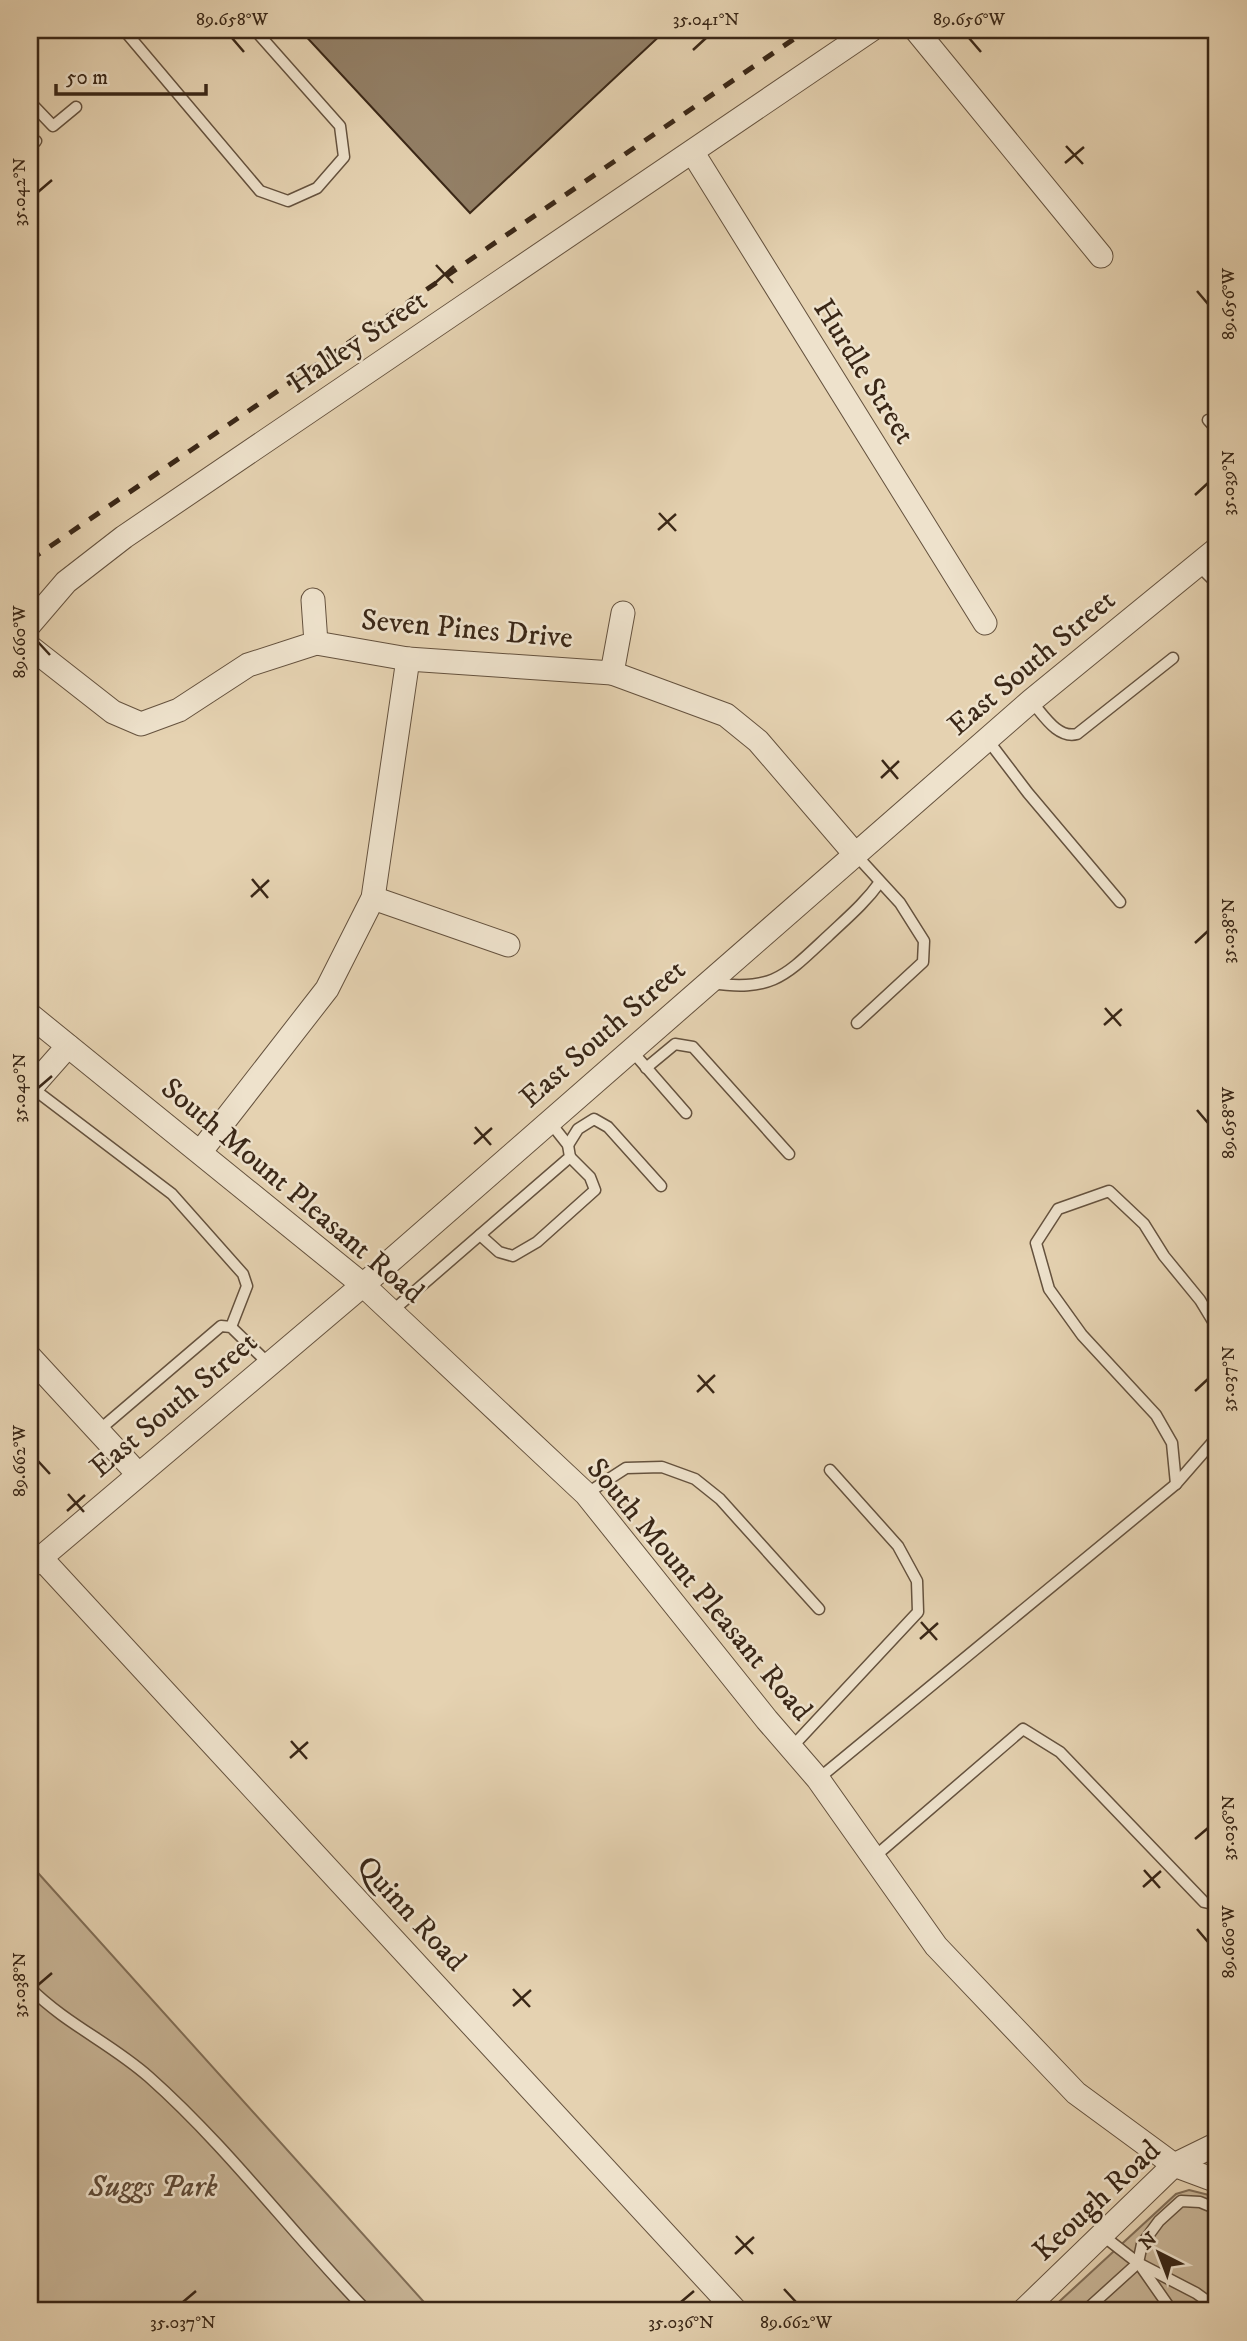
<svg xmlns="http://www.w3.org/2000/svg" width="1247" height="2341" font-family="'IM FELL DW Pica',serif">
  <rect width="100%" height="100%" fill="#e5d2b1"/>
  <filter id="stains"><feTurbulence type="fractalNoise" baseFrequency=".00286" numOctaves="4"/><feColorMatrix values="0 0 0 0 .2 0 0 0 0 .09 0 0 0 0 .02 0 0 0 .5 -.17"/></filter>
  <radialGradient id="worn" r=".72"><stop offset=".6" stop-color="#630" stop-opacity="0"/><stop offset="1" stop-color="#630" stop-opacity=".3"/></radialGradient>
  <g fill="#c8b597" stroke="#816e57" stroke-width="2">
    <path d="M30,1864L432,2311H30Z"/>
    <path d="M1189,2190L1217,2197V2311H1049L1176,2194Z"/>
  </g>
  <path fill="#938067" stroke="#3a2717" stroke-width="2" d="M300,30H666L470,213Z"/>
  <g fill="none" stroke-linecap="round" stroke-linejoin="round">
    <defs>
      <g id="lane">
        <path d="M124,30L260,191L288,201L317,188L344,157L340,126L255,30"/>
        <path d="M30,102L53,126L76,107"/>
        <path d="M30,147L36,141"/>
        <path d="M1208,420L1217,430"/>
        <path d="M1198,565L1217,584"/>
        <path d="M1031,701C1043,714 1057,739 1077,734L1173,658"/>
        <path d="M987,739L1028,793L1120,902"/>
        <path d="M855,854L900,903L924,941L923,962L857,1023"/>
        <path d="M711,983C773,992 785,976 828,936C847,918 865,903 880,882"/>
        <path d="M631,1050L686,1113"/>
        <path d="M646,1068L675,1044L693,1047L789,1154"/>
        <path d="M31,1087L172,1194L243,1274L247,1286L231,1327"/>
        <path d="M568,1145L578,1129L594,1119L608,1127L661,1186"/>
        <path d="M480,1235L499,1252L513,1256L537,1242L595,1190L590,1177L570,1157"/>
        <path d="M391,1312L570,1157L568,1145L549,1121"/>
        <path d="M98,1431L221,1326L231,1327L269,1364"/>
        <path d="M1176,1484L1172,1443L1156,1415L1082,1335L1049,1289L1036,1243L1058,1209L1109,1191L1144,1224L1164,1256L1200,1300L1217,1328V1343"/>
        <path d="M586,1494L626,1468L662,1467L695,1479L720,1499L819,1609"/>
        <path d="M791,1748L918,1612L917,1581L898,1546L830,1470"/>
        <path d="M818,1779L1176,1484L1217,1437V1427"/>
        <path d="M873,1858L1023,1729L1060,1752L1204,1902L1217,1905"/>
        <path d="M30,1988C66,2024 112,2044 149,2077C229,2148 293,2235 367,2311"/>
        <path d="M1102,2235L1138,2263L1196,2293L1217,2308"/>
        <path d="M1142,2268L1172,2311"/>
        <path d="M1085,2311L1138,2263L1142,2244L1159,2221L1181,2201L1200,2202L1217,2209"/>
      </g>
      <g id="street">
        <path d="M916,30L1101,256"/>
        <path d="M693,153L985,623"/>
        <path d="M30,624L66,582L124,537L871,30"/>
        <path d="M316,643L408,659L612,673L623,613"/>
        <path d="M30,647L113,712L141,724L179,710L248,665L316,643L313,600"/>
        <path d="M612,673L726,715L758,741L855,854"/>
        <path d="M373,898L508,945"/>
        <path d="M30,1015L363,1285L586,1494L767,1720L818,1779L936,1946L1076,2093L1174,2165L1217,2181"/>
        <path d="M30,1089L68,1046"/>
        <path d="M201,1151L327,989L373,898L408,659"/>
        <path d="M30,1357L138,1474"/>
        <path d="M41,1558L736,2311"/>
        <path d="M30,1567L363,1285L1031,701L1217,549"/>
        <path d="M1023,2311L1174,2165L1217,2144"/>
      </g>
    </defs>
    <use href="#lane" stroke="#65523e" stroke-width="13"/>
    <use href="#street" stroke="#65523e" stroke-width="25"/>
    <use href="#lane" stroke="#eee2cc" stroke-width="10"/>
    <use href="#street" stroke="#eee2cc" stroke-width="23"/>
    <path stroke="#3a2717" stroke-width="5" stroke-dasharray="12 12" stroke-linecap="butt" d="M30,560L807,30"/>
  </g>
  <path fill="none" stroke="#3a2717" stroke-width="2.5" d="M232,38L244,52M969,38L981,52M693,50L706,38M1066,146L1083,164M1065,163L1084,147M38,192L52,180M436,265L453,283M435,283L454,266M1197,291L1208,304M1195,495L1208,483M659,513L676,531M658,530L676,514M38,642L50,655M882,760L898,779M881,778L899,761M252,879L268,898M251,897L269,880M1195,943L1208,931M1105,1008L1121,1026M1104,1025L1122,1009M38,1088L52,1076M1197,1110L1208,1123M475,1127L491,1145M474,1144L492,1128M698,1375L714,1393M1195,1391L1208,1379M697,1392L715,1375M38,1461L50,1474M68,1494L84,1512M67,1511L85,1495M921,1622L937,1640M920,1639L938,1623M291,1741L307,1759M290,1758L308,1742M1195,1839L1208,1828M1144,1870L1160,1888M1143,1887L1161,1871M1197,1929L1208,1942M38,1985L52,1973M513,1989L530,2007M513,2006L531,1990M736,2236L753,2254M735,2254L754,2237M784,2289L796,2302M183,2302L196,2291M681,2302L694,2291"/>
  <g text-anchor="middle" stroke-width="5" stroke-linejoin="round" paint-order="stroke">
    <g font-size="30" fill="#3a2717" stroke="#eee2cc">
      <text transform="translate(357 341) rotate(-34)" y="10">Halley Street</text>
      <text transform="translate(865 371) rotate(58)" y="10">Hurdle Street</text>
      <text transform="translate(467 628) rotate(5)" y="10">Seven Pines Drive</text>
      <text transform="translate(1031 662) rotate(-40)" y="10">East South Street</text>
      <text transform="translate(602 1033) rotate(-41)" y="10">East South Street</text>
      <text transform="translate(293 1190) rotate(40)" y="10">South Mount Pleasant Road</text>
      <text transform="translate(173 1404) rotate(-40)" y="10">East South Street</text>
      <text transform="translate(700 1589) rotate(50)" y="10">South Mount Pleasant Road</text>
      <text transform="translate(412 1913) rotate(47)" y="10">Quinn Road</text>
      <text transform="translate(1096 2200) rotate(-43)" y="10">Keough Road</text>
    </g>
    <g font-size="30" font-style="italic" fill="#5e4a37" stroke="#eee2cc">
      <text x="153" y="2196">Suggs Park</text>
    </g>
  </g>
  <rect width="1247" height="2341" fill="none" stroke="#e5d2b1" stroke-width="77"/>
  <g transform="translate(1159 2253) rotate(318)" stroke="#eee2cc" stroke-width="5" paint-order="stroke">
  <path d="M0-5L12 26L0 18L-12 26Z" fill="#3a2717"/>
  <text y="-10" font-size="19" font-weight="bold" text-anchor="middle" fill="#3a2717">N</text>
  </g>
  <path d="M56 84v10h150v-10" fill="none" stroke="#3a2717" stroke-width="3.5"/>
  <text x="66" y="84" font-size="21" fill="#3a2717" stroke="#eee2cc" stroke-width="5" paint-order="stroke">50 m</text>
  <rect x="38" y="38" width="1170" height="2264" fill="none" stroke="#3a2717" stroke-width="2.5"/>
  <g font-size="18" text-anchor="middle" fill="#3a2717">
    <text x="232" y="25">89.658°W</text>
    <text x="706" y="25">35.041°N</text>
    <text x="969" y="25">89.656°W</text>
    <text transform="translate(19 192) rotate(-90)" y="6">35.042°N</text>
    <text transform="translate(1228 304) rotate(-90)" y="6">89.656°W</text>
    <text transform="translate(1228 483) rotate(-90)" y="6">35.039°N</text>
    <text transform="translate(19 642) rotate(-90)" y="6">89.660°W</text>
    <text transform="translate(1228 931) rotate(-90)" y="6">35.038°N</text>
    <text transform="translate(19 1088) rotate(-90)" y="6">35.040°N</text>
    <text transform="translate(1228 1123) rotate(-90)" y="6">89.658°W</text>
    <text transform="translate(1228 1379) rotate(-90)" y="6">35.037°N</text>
    <text transform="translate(19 1461) rotate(-90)" y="6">89.662°W</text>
    <text transform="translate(1228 1828) rotate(-90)" y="6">35.036°N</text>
    <text transform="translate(1228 1942) rotate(-90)" y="6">89.660°W</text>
    <text transform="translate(19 1985) rotate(-90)" y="6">35.038°N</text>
    <text x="183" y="2328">35.037°N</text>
    <text x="681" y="2328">35.036°N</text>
    <text x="796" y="2328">89.662°W</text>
  </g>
  <rect width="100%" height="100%" filter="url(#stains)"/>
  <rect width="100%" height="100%" fill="url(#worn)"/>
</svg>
